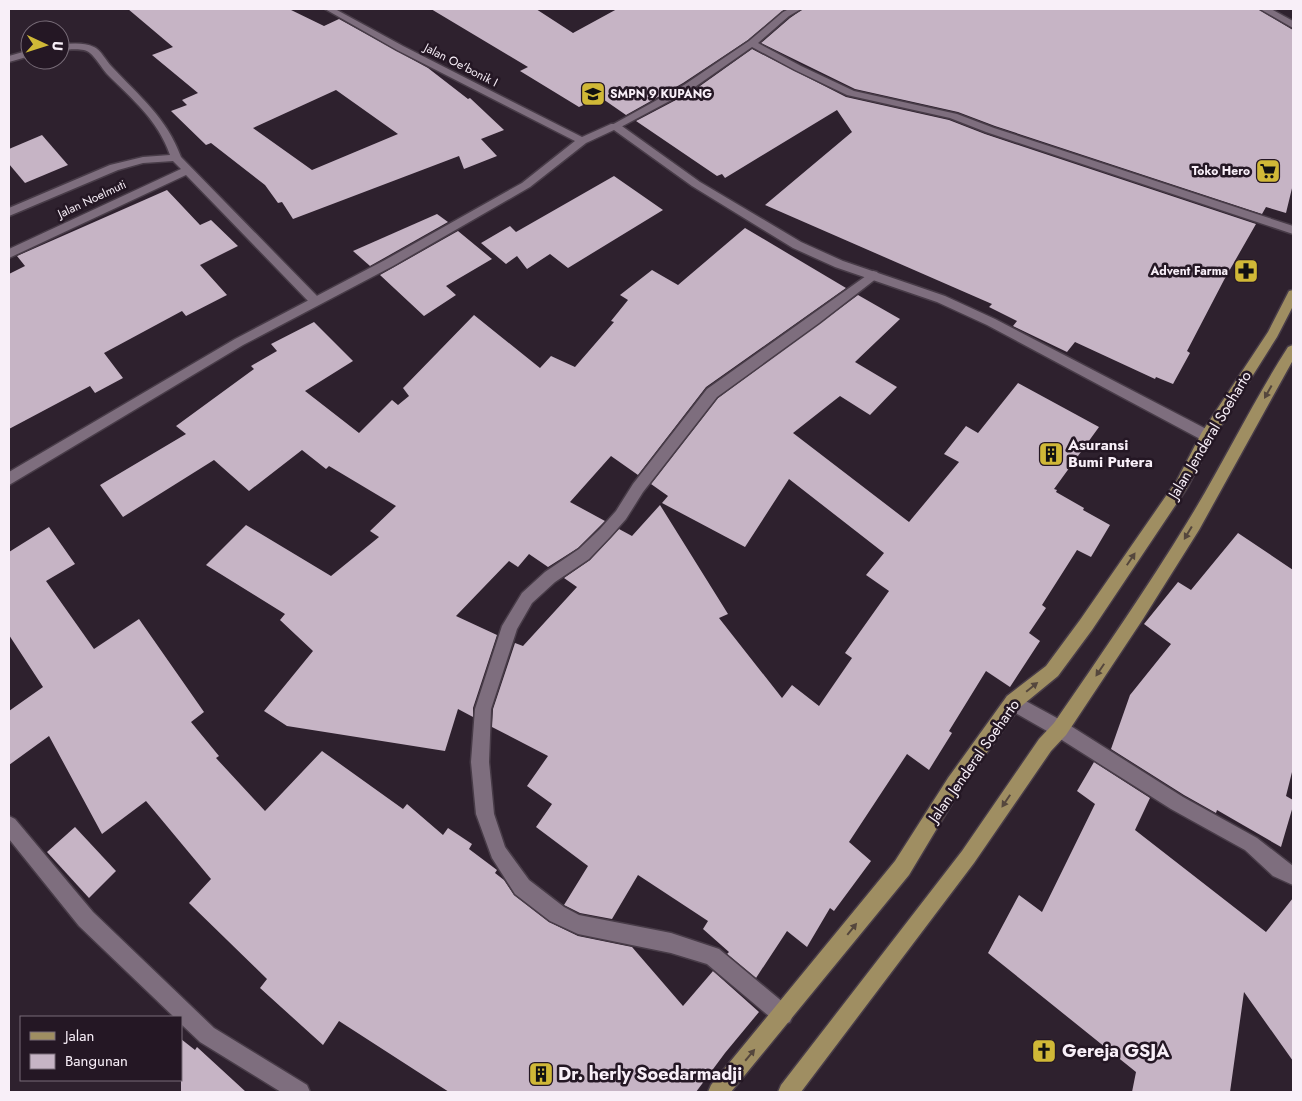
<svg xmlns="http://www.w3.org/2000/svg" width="1302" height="1101" font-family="Jost,sans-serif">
  <rect width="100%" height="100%" fill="#2e212e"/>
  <g fill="#c6b4c5" fill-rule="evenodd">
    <path d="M128,9H289L324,26L339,19L428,68L468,99L470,98L504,130L481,139L497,156L464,169L459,156L293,219L282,202L278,203L265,185L211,143L206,145L171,111L187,105L182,100L198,93L152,55L173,47ZM336,90L398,134L312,170L253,128Z"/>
    <path d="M431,9H536L573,33L617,9H785L748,40L683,83L626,115L600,97L579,107L520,71L528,67Z"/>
    <path d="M803,9H1258L1293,30V184L1286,213L1266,207L1262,214L995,126L958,112L855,89L761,43L790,18Z"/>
    <path d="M752,49L846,97L949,120L985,134L1256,224L1224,280L1187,351L1190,353L1173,384L1156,377L1155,379L1075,342L1067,352L1013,326L1017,321L989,307L992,304L765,205L852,132L837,110L725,178L722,174L717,176L636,121L693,91Z"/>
    <path d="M42,135L68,165L25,183L9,164V149Z"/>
    <path d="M614,176L663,210L568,268L550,254L527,269L517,256L506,264L481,243L510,226L516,232Z"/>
    <path d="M167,190L200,225L211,220L238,246L200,265L227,295L186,316L182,311L104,353L123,378L95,393L90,386L9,429V274L25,266L17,256Z"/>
    <path d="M437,214L448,222L370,266L353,251Z"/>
    <path d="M745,228L846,288L706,387L638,475L611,456L570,502L605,521L578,548L548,567L529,554L518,567L509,561L456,616L497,635L473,708V717L458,709L445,751L287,726L264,711L313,651L280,620L285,614L206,565L246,525L331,576L379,537L370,531L396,506L329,466L326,469L302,450L249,491L214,460L123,517L100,485L186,434L176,426L254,369L251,366L277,351L271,344L314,322L353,361L305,391L359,433L392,400L398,405L409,396L403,388L474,315L540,368L551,356L575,367L614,322L611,321L628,300L620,295L652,270L678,285Z"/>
    <path d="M458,231L492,259L446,286L456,295L424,316L380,275Z"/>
    <path d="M858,295L900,319L855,362L897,387L870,415L840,396L793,433L909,522L959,462L944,454L966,426L978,433L1018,383L1099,427L1054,489L1057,490L1056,492L1084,508L1083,510L1110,525L1091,557L1077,550L1042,605L1046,608L1029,633L1040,641L1010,687L986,671L949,731L952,733L929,770L907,754L849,842L871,861L834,911L830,908L807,947L787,931L756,978L727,954L729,952L703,929L708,921L638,875L612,919L580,913L564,905L588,866L536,827L552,804L527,786L548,756L492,727L493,709L515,643L523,646L577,587L564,578L590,560L619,529L632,536L660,505L728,614L719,618L782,698L792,685L819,706L852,658L845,653L889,591L866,575L884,553L789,479L745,547L662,503L668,496L651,484L718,398Z"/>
    <path d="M49,527L75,564L46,581L94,649L139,619L204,712L191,722L219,756L216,758L265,811L322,751L403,809L407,804L443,835L448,828L472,844L469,849L497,870L495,873L504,880L514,895L549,922L578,936L632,947L683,1006L713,971L759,1012L725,1053L696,1092H449L339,1021L323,1045L260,988L267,979L189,903L211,879L146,801L102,834L49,736L9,765V711L43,687L9,635V552Z"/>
    <path d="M1238,533L1293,570V768L1286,796L1293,800V806L1281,847L1217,810L1216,813L1184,795L1111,749L1130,695L1171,644L1144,624L1178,582L1191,590Z"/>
    <path d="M1094,762L1150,798L1135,830L1266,932L1293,898V1061L1244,992L1230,1092H1132L1136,1072L988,953L1019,895L1042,912L1095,804L1077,791Z"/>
    <path d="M75,827L116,871L89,898L47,852Z"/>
    <path d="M181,1039L195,1050L197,1047L246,1092H181Z"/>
  </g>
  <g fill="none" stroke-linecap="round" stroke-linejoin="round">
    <defs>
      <g id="minor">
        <path d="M789,9H801L789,16L758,43L801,66L854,91L957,114L994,128L1293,226V234L986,132L950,118L847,95L795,70L752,47L692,89L619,128H611L610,126L684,85L749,41L783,12Z"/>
        <path d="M1260,9H1271L1293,21V28Z"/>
        <path d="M60,44C71,44 84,42 94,47C101,50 106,61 112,67C139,96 167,118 181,157L319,298L321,301L319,304H311L186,175L9,258V249L181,169L173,161L143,163L118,170L9,216V208L110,165L143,157L170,155C158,120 132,99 107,74C101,67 96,58 90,53C84,47 68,50 60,50Z"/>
        <path d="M30,50V56L9,62V56Z"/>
        <path d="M873,271L877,272L879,275L877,278L819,323L717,397L643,492L626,519L610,537L589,559L555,582L532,603L517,629L491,709L489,762L494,814L505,847L529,880L564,907L579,915L671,933L719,949L790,1008L793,1015L790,1022L783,1025L776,1022L707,964L671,953L578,934L550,921L515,894L492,858L476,814L471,762L475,709L502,626L522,593L545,572L579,549L600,529L616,511L633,484L707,389Z"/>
        <path d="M1013,694L1066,723L1183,797L1257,838L1293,866V885L1273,876L1245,850L1171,809L1054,735L1007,708L1005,702L1007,696Z"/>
        <path d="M9,816L15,819L93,912L214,1028L307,1085L310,1092H281L200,1042L181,1024V1017H174L79,926L9,839Z"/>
      </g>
      <path id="tertiary" d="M325,9H335L403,46L582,137L611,124H619L700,182L801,242L843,261L945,296L995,319L1212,432L1214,436L1212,440L1207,441L1202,440L987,325L937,302L835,267L793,248L692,186L614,130L586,143L530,187L393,266L243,345L9,485V472L235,339L385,260L522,183L575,141L397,50Z"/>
      <g id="primary">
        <path d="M1293,290V306L1277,337L1212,440L1187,488L1092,630L1058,676L1019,708L960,790L909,875L731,1092H708L711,1085L895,861L948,778L1007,696L1046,666L1080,620L1177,480L1202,432L1268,332L1289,291Z"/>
        <path d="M1293,345V360L1199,530L1143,619L1066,735L1051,751L974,863L801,1092H778L781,1085L962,851L1039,739L1054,723C1100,656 1146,590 1188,521C1223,464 1252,403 1288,347Z"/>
      </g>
    </defs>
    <use href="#minor" stroke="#483c48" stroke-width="3"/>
    <use href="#tertiary" stroke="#483c48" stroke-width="3"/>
    <use href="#primary" stroke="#483c48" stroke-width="3"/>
    <use href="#minor" fill="#7e6e7e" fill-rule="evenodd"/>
    <use href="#tertiary" fill="#7e6e7e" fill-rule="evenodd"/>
    <use href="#primary" fill="#9f8e62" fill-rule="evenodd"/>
  </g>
  <defs><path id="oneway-solid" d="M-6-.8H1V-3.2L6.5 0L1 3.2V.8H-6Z" transform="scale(1.25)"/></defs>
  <g fill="#55473d">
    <use href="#oneway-solid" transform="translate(1268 392) rotate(119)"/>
    <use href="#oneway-solid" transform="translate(1188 533) rotate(121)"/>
    <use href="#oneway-solid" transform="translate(1131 559) rotate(-56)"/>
    <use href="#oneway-solid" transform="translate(1100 670) rotate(124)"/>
    <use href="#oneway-solid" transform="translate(1032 687) rotate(-39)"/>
    <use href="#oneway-solid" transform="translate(1006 801) rotate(124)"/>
    <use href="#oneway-solid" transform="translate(852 929) rotate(-51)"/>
    <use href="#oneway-solid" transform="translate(750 1055) rotate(-50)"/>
  </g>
  <defs>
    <symbol id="school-square" viewBox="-11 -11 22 22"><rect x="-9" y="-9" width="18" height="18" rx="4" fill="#d0b837" stroke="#241724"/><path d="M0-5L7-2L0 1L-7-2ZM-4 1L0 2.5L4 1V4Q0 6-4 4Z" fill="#111"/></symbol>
    <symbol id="supermarket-square" viewBox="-11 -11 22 22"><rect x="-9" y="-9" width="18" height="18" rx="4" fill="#d0b837" stroke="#241724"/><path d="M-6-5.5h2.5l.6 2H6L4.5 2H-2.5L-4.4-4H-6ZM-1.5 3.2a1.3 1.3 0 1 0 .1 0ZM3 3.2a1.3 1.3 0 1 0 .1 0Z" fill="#111"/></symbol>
    <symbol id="pharmacy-square" viewBox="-11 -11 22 22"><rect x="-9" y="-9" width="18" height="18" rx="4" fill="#d0b837" stroke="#241724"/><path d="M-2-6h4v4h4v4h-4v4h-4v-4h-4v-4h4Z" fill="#111"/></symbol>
    <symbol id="building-square" viewBox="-11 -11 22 22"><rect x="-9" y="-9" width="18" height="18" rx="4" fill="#d0b837" stroke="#241724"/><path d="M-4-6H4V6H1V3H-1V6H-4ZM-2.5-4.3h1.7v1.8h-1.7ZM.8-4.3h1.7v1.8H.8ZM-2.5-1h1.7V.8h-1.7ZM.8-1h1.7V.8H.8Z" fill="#111"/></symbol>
    <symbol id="church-square" viewBox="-11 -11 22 22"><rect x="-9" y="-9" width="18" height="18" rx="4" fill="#d0b837" stroke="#241724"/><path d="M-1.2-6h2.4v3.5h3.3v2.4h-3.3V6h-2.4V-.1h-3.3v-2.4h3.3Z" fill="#111"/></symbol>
  </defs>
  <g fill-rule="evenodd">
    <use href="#school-square" x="579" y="80" width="28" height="28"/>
    <use href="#supermarket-square" x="1254" y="157" width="28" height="28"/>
    <use href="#pharmacy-square" x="1232" y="257" width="28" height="28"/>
    <use href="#building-square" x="1037" y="440" width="28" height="28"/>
    <use href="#church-square" x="1030" y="1037" width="28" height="28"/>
    <use href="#building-square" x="527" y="1060" width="28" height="28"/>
  </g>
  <g text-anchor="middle" stroke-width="5" stroke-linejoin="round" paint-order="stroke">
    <g font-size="12" fill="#f8eff8" stroke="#241724">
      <text transform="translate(461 65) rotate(27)" y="4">Jalan Oe'bonik I</text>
      <text transform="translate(92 199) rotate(-25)" y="4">Jalan Noelmuti</text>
    </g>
    <g font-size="12" font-weight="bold" fill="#f8eff8" stroke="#241724" text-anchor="end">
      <text x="610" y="98" text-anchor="start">SMPN 9 KUPANG</text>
      <text x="1250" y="175">Toko Hero</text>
      <text x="1228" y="275">Advent Farma</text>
    </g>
    <g font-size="15" fill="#f8eff8" stroke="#241724">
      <text transform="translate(1210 435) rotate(-59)" y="5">Jalan Jenderal Soeharto</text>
      <text transform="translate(974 761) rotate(-55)" y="5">Jalan Jenderal Soeharto</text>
    </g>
    <g font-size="15" font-weight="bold" fill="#f8eff8" stroke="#241724" text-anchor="start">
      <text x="1068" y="450">Asuransi<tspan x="1068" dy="17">Bumi Putera</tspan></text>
    </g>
    <g font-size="18" font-weight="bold" fill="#f8eff8" stroke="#241724" text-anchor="start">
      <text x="1062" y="1057">Gereja GSJA</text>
      <text x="558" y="1080">Dr. herly Soedarmadji</text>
    </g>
  </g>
  <rect width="1302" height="1101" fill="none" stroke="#f8eff8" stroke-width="20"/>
  <rect x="20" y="1016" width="162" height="65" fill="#241724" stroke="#796d79"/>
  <rect x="30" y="1032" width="25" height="8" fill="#9f8e62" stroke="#796d79"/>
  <text x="65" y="1041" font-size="15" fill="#f8eff8">Jalan</text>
  <rect x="30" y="1054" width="25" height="15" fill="#c6b4c5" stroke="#796d79"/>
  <text x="65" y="1066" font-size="15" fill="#f8eff8">Bangunan</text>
  <g transform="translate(45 45) rotate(94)"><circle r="24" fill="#241724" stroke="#796d79"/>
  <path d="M0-4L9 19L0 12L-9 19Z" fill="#d0b837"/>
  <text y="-8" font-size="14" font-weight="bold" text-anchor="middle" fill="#f8eff8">U</text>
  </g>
</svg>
